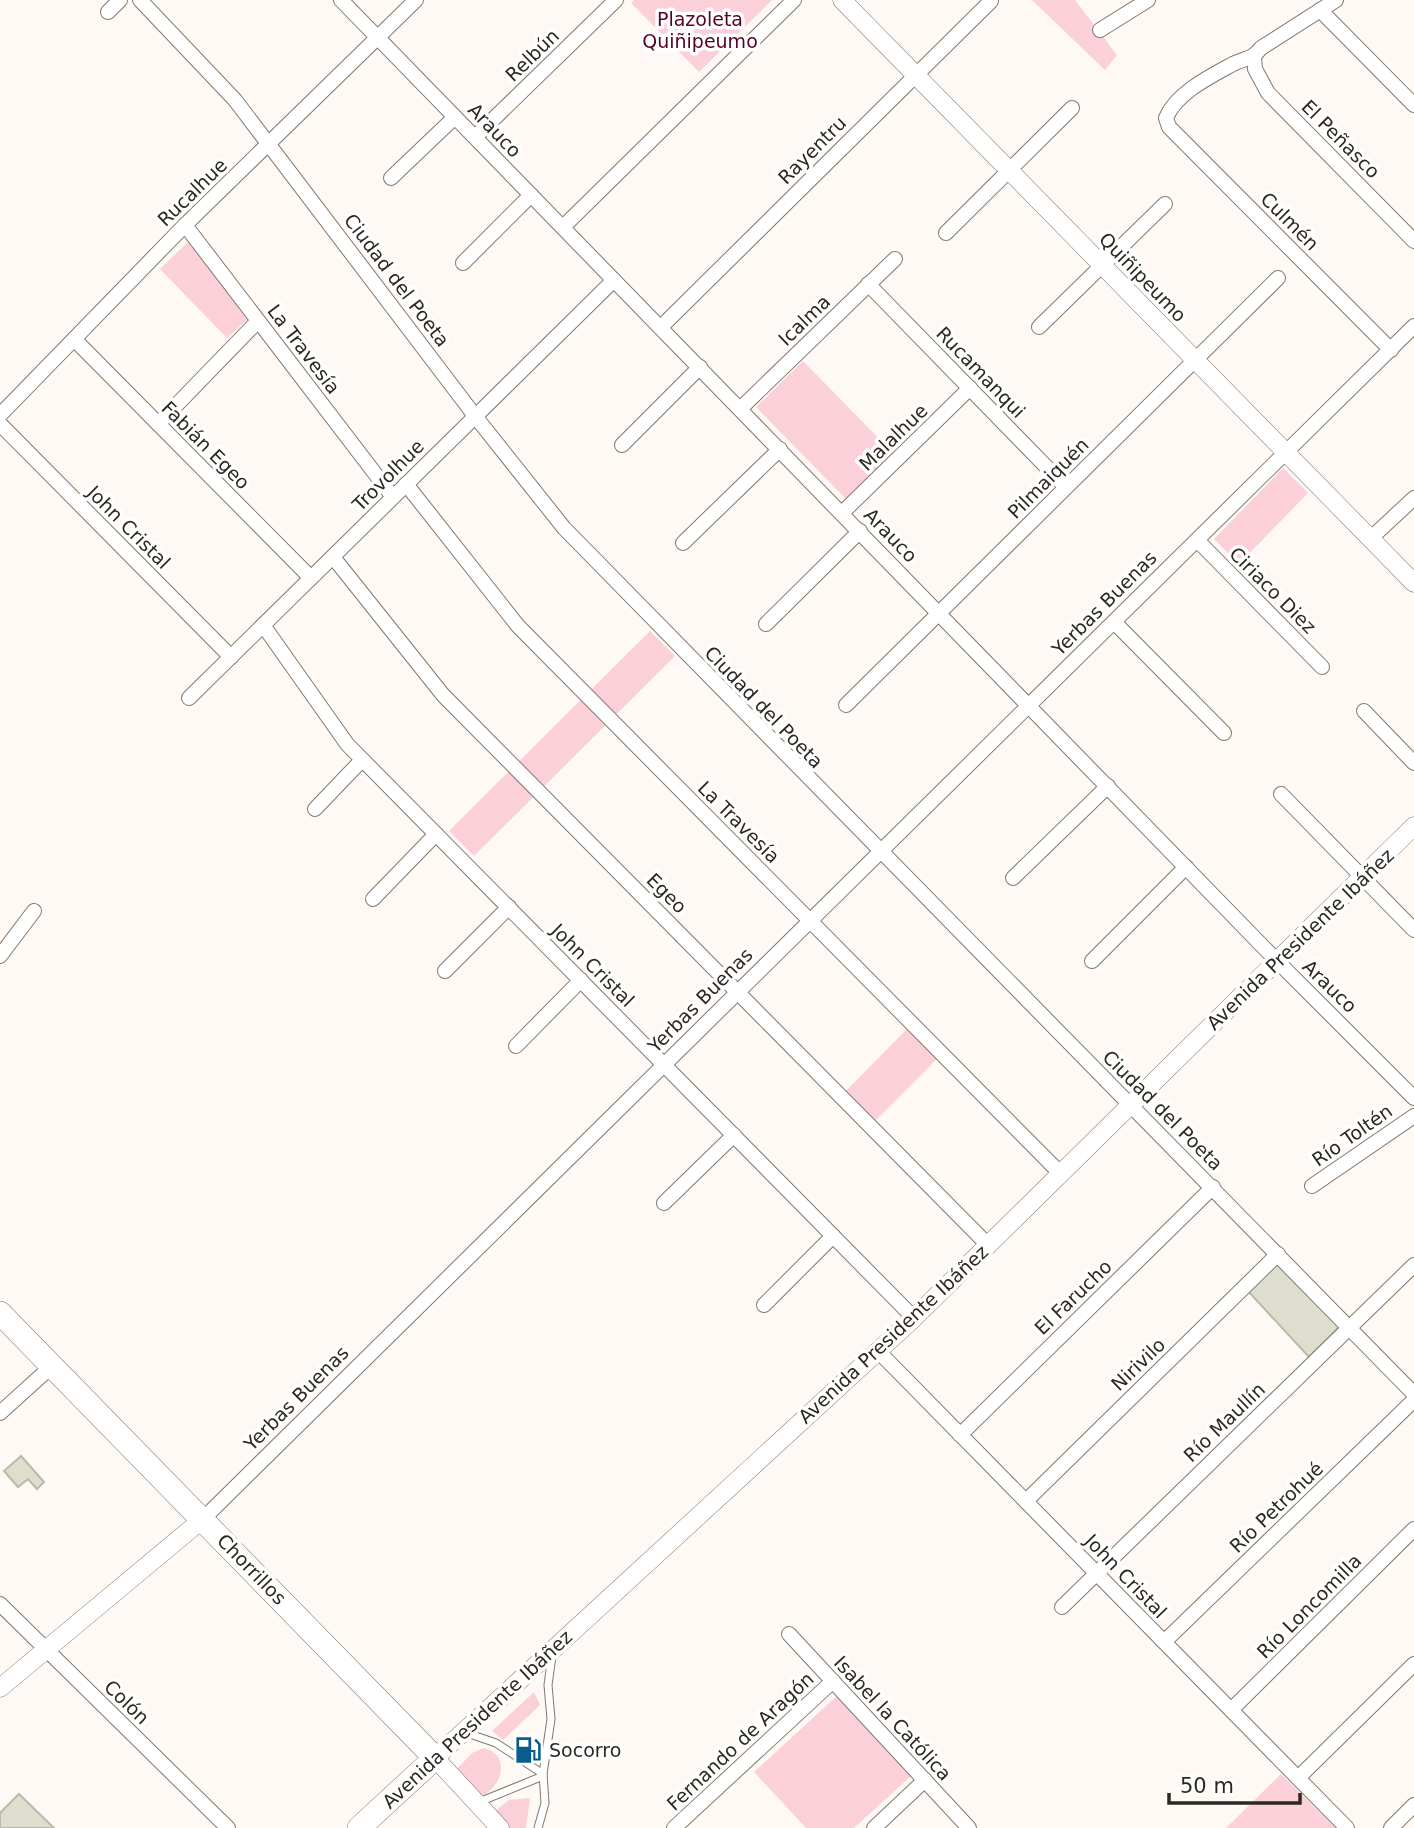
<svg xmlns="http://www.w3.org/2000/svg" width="1414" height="1828" font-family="'DejaVu Sans',sans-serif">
  <rect width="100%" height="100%" fill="#fef9f4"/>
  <g fill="#fbd0d8">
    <path d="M634,0H772L699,72L631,3Z"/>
    <path d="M1032,0H1075L1117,55L1105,70Z"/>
    <path d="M189,241L247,320L227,338L160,269Z"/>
    <path d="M803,361L893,453L846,499L756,407Z"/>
    <path d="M1283,468L1308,493L1239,564L1214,539Z"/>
    <path d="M650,631L675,656L474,856L449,831Z"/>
    <path d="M912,1024L942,1054L870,1126L841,1096Z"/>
    <path d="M534,1692L540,1705L503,1740L492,1731Z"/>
    <path d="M837,1696L911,1776L854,1828H806L754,1772Z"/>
    <path d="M484,1748C510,1755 503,1784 484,1795L476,1794L455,1771L472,1753Z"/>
    <path d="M1281,1774L1335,1828H1226Z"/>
    <path d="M530,1798L526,1828H509L494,1812L509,1800Z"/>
  </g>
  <g fill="#dddece" stroke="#babaab" stroke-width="2">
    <path d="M1278,1260L1340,1326L1309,1357L1247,1290Z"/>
    <path d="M21,1456L44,1482L37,1489L28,1479L18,1487L4,1471Z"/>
    <path d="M19,1794L54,1828H0V1813Z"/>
  </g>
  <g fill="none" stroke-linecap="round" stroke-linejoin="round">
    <defs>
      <g id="service">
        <path d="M464,1732L496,1743L543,1774"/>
        <path d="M479,1802L543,1776"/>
        <path d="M538,1828L545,1803L543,1774L551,1719L548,1685L552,1656"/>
      </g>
      <g id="minor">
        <path d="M140,0L235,100L475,416L564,528L1414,1394"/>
        <path d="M341,0L1277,961L1414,1098"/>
        <path d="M1336,0L1261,48C1253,59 1245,58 1233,64C1211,76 1176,93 1166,118L1169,127L1391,350"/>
        <path d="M1320,10L1414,105"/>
        <path d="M108,12L120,0"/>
        <path d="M1100,30L1148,0"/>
        <path d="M1254,57L1255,69L1268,93L1414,241"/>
        <path d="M475,137L616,0"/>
        <path d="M391,178L455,117"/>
        <path d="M185,225L393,497"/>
        <path d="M563,227L794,0"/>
        <path d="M946,233L1072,108"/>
        <path d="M463,263L531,195"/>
        <path d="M868,284L1066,487"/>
        <path d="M661,327L991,1"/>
        <path d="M1039,327L1165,204"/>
        <path d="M74,339L311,578"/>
        <path d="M740,409L895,259"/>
        <path d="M0,415L185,225L416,0"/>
        <path d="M0,424L231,657"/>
        <path d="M158,424L258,321"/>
        <path d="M622,445L700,367"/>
        <path d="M406,484L518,626L1060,1173"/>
        <path d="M842,513L970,388"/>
        <path d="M1370,539L1414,498"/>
        <path d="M1197,540L1322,667"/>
        <path d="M683,543L780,449"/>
        <path d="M333,557L443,695L988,1245"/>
        <path d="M1114,622L1224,733"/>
        <path d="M766,624L860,531"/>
        <path d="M263,625L347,744L914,1318"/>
        <path d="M189,698L614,280"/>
        <path d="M846,705L1278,278"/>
        <path d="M1364,711L1414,763"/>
        <path d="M1281,794L1414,930"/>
        <path d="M315,809L362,760"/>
        <path d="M1013,878L1108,786"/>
        <path d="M373,899L436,834"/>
        <path d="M0,956L34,911"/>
        <path d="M1092,961L1186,867"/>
        <path d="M445,971L509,907"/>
        <path d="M516,1046L581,980"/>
        <path d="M1312,1186L1414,1116"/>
        <path d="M664,1203L734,1135"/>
        <path d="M764,1305L833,1236"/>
        <path d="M878,1351L1347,1828"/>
        <path d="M0,1413L53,1365"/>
        <path d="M960,1435L1213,1187"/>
        <path d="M1026,1501L1278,1254"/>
        <path d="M204,1518L1414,326"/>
        <path d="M0,1604L228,1828"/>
        <path d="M1062,1607L1414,1265"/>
        <path d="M789,1634L969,1828"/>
        <path d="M1164,1642L1414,1400"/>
        <path d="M1231,1710L1414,1529"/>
        <path d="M1298,1778L1414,1664"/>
        <path d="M674,1828L833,1681"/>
        <path d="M874,1828L925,1780"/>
        <path d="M1391,1828L1414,1805"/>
      </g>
      <g id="tertiary">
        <path d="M842,0L1414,583"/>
        <path d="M0,1688L204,1518"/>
        <path d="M500,1828L435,1758L914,1318L1414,826"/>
      </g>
      <path id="primary" d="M0,1313L435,1758L359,1828"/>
    </defs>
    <use href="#service" stroke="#82796c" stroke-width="9"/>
    <use href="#minor" stroke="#82796c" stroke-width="16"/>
    <use href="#tertiary" stroke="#82796c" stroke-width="19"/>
    <use href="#primary" stroke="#82796c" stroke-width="24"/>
    <use href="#service" stroke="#fff" stroke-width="7"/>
    <use href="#minor" stroke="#fff" stroke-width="14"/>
    <use href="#tertiary" stroke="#fff" stroke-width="18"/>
    <use href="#primary" stroke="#fff" stroke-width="23"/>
  </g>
  <defs>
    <symbol id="fuel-bare" viewBox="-9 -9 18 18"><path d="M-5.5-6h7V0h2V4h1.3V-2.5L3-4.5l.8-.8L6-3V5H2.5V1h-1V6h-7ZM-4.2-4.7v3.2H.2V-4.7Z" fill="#0a5c8e" stroke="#fff" stroke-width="2.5" paint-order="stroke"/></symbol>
  </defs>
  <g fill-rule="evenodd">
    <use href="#fuel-bare" x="509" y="1731" width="38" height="38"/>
  </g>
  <g text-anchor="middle" stroke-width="7" stroke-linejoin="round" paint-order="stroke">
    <g font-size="19" fill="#550122" stroke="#fff">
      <text x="700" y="26">Plazoleta<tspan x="700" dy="22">Quiñipeumo</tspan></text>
    </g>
    <g font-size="19" fill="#2c2822" stroke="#fff">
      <text transform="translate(532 55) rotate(-44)" y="7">Relbún</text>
      <text transform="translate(495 130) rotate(46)" y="7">Arauco</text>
      <text transform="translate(1341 139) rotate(45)" y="7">El Peñasco</text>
      <text transform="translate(812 150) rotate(-45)" y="7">Rayentru</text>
      <text transform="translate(192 192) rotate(-44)" y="7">Rucalhue</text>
      <text transform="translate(1290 221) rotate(45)" y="7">Culmén</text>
      <text transform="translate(1143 277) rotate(46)" y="7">Quiñipeumo</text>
      <text transform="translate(397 280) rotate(53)" y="7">Ciudad del Poeta</text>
      <text transform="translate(804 320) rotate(-44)" y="7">Icalma</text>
      <text transform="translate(304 349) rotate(53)" y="7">La Travesía</text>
      <text transform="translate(981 372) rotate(46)" y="7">Rucamanqui</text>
      <text transform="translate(893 437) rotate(-44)" y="7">Malalhue</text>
      <text transform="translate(206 445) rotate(45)" y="7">Fabián Egeo</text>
      <text transform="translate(388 475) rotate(-45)" y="7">Trovolhue</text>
      <text transform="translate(1048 478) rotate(-45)" y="7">Pilmaiquén</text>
      <text transform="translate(129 527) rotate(45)" y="7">John Cristal</text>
      <text transform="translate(891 535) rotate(46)" y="7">Arauco</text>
      <text transform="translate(1273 590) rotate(45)" y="7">Ciriaco Diez</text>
      <text transform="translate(1104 603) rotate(-45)" y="7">Yerbas Buenas</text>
      <text transform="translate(764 707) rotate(46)" y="7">Ciudad del Poeta</text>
      <text transform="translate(739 822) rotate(45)" y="7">La Travesía</text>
      <text transform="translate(667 893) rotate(45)" y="7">Egeo</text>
      <text transform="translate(1300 939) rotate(-44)" y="7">Avenida Presidente Ibáñez</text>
      <text transform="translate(593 965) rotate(45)" y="7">John Cristal</text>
      <text transform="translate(1330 986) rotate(44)" y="7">Arauco</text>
      <text transform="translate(700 1000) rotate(-45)" y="7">Yerbas Buenas</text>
      <text transform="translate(1163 1110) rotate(45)" y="7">Ciudad del Poeta</text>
      <text transform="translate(1352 1135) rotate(-35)" y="7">Río Toltén</text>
      <text transform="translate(1073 1297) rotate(-44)" y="7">El Farucho</text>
      <text transform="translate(893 1334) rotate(-43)" y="7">Avenida Presidente Ibáñez</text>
      <text transform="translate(1138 1364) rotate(-44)" y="7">Nirivilo</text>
      <text transform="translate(296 1398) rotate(-45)" y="7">Yerbas Buenas</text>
      <text transform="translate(1224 1422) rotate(-44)" y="7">Río Maullín</text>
      <text transform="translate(1276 1507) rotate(-44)" y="7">Río Petrohué</text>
      <text transform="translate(252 1569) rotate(46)" y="7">Chorrillos</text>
      <text transform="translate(1126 1576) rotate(46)" y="7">John Cristal</text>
      <text transform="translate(1309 1606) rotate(-45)" y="7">Río Loncomilla</text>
      <text transform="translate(127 1702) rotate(44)" y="7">Colón</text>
      <text transform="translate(893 1718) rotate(47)" y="7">Isabel la Católica</text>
      <text transform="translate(477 1719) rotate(-43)" y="7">Avenida Presidente Ibáñez</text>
      <text transform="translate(740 1741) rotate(-43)" y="7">Fernando de Aragón</text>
    </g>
    <g font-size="19" fill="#2c2822" stroke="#fff" text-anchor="start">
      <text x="549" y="1757">Socorro</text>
    </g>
  </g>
  <path d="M1169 1793v10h131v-10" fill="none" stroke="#2c2822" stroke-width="3.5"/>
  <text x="1180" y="1793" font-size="21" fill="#2c2822" stroke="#ffffff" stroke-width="5" paint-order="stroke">50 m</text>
</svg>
